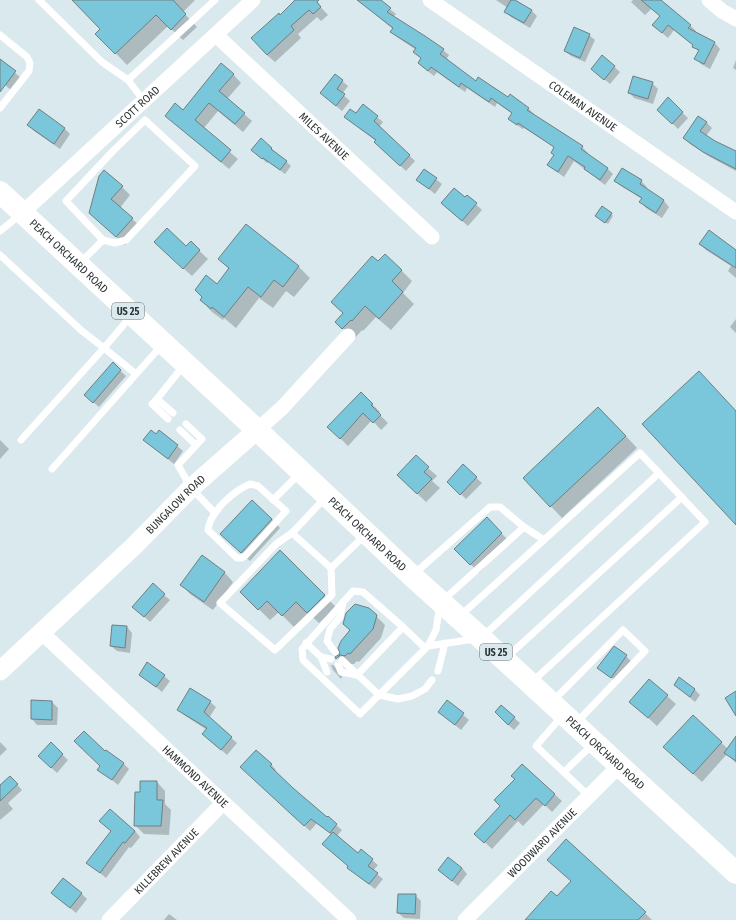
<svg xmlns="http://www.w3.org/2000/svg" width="736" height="920" font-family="'Fira Sans Condensed',sans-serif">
  <rect width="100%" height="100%" fill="#d9e9ee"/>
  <g fill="#0003">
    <path d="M74,0H195L183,12L197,27L183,40L168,26L127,65L97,34L101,29Z"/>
    <path d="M297,0H314L328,15L321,21L317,17L298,34L301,38L275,62L267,55L280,16Z"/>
    <path d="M368,0H379L396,14L393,17L443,50L449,55L446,60L476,82L528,108L534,114L533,115L582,147L588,153L587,154L607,168L613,174L605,185L574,161L564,177L554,170L548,165L555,155V148L524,128L523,129L515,124L510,119L513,114L497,103L495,107L467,88L465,92L437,72L434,76L425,69L419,63L422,59L414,52L416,50L397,37L391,32L393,29L364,5Z"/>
    <path d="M496,0H513L531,10L537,16L530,28L511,17L506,12L508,8Z"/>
    <path d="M633,0H660L691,26L696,31L695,33L715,43L720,49L710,69L701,64L695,58L699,52L694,46L674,30L668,38L653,25L661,16L651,9L645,15L631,2Z"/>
    <path d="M589,35L595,40L585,62L571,56L565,51Z"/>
    <path d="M602,56L620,72L610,84L598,74Z"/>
    <path d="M0,60L21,78L11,90L0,81Z"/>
    <path d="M736,60V70L733,68Z"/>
    <path d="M233,74L241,83L227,99L252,121L243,132L218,111L203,129L238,159L229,169L166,116L183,112Z"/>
    <path d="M335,75L348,86L342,94L350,101L342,111L321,93Z"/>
    <path d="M652,83L658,89L653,104L634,98L629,92Z"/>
    <path d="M668,99L688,118L678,129L664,115Z"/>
    <path d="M363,106L383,122L379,127L415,161L406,171L381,148L376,141L351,122L345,117L356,115Z"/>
    <path d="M39,111L65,129L70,134L60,149L34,131L29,125Z"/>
    <path d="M706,122L712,128L706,136L736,153V171L710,157L690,144L684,138Z"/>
    <path d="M271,148L291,166L285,174L269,162L267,163L257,154Z"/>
    <path d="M424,170L442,184L435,194L417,180Z"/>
    <path d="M615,181H641L647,187L646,189L664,201L669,207L662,218L646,208L641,202L642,199L621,186Z"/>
    <path d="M122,187L130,195L120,208L141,227L125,245L90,213Z"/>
    <path d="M467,196L482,210L468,226L448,209Z"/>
    <path d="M611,214L613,216L608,224L599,218Z"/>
    <path d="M191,243L208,259L192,276L164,251L186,248Z"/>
    <path d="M700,244L736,251V278L728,271L731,266L706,250Z"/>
    <path d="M219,259L298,266L310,278L294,297L286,291L273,308L259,298L236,328L224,318L223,320L212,312L201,300L218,285L230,270Z"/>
    <path d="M378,263L401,270L412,281L403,293L414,304L391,330L376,317L363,331L362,330L354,339L336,322L344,313Z"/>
    <path d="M736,319V333L730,327Z"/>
    <path d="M113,364L126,376L99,407L91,400Z"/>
    <path d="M361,393L380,412L378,413L388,423L381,430L372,420L348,446L329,427Z"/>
    <path d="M610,419L637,448L562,518L524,478Z"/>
    <path d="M159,431L183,451L174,464L144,440L156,435Z"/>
    <path d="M0,440L9,449L0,459Z"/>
    <path d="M463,466L482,483L466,499L448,482Z"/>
    <path d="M428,468L437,476L432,481L440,488L426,502L407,484Z"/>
    <path d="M272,519L280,528L250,561L230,542Z"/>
    <path d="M487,519L510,542L479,573L456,549Z"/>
    <path d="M280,552L336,607L319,623L308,613L294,627L279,612L270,620L241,592Z"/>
    <path d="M202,557L225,573L233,582L213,610L190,594L182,585Z"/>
    <path d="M164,595L170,600L150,622L139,612Z"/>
    <path d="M376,616L385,625L381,638L359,662L357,661L354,664H349L345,667L337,657Z"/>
    <path d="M127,627L132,633L130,653L117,651L111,646Z"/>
    <path d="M626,656L632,662L617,682L599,668Z"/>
    <path d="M331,665H333L341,673L342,677L341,679L333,670Z"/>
    <path d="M140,674L164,676L170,681L162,692Z"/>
    <path d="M675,685L694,689L700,695L695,702Z"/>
    <path d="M667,696L676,704L657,726L631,702Z"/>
    <path d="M447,701L469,720L461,730L439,712Z"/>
    <path d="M52,702L58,708L57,725H37L32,719Z"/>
    <path d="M210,702L216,707L209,718L237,743L227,755L209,739L207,730L184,715L178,710Z"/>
    <path d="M501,706L520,723L514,730L501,718Z"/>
    <path d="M693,716L728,749L736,738V763L727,754L702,782L673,755Z"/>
    <path d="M0,742L7,749L0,756Z"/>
    <path d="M51,744L68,760L57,773L45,762Z"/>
    <path d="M105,753L123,763L129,769L118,785L99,769Z"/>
    <path d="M271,764L276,770L274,771L293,789L342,830L336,837L358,855L372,860L378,865L373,871L383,879L375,889L354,873L332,835L317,823L310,831L247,772Z"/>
    <path d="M522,765L562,801L552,812L544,804L523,826L518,821L492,849L476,834L501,806Z"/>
    <path d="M10,777L22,790L8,803L13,809L0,820V788Z"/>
    <path d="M157,782L165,791V804L171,810L169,835L144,834L135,825L141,793Z"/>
    <path d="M135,831L140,837L131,848L129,847L106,878L88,863Z"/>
    <path d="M462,868L467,874L458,886L445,875Z"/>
    <path d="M52,893H81L87,899L76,913Z"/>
    <path d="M415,895L421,901L420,919L404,918L398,913Z"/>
    <path d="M557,897L645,913L652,920H526Z"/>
    <path d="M169,914L177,920H164Z"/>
  </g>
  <g fill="#7ac7db" stroke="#707f83">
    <path d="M72,0H173L186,14L171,30L156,15L115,54L95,34L100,29Z"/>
    <path d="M295,0H319L317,2L321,7L313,14L309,10L291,26L294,30L267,55L251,38L279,13L280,15Z"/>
    <path d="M357,0H381L391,8L387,12L425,36L444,49L440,54L476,81L478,77L508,97L510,94L529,108L527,110L583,146L581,149L608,168L600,180L584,169L585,167L568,156L558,172L547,165L554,155L551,153L554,147L518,123L517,125L508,119L512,113L491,98L489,102L461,83L459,87L431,67L428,71L418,63L421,58L413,52L416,48L390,32L393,28Z"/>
    <path d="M511,0H515L532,10L524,23L504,12Z"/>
    <path d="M641,0H661L691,25L688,28L715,42L704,64L694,59L699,50L692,47L693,45L668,25L662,33L652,25L660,16Z"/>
    <path d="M574,27L590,34L580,58L564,51Z"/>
    <path d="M602,55L615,66L604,80L591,69Z"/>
    <path d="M0,59L16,71L0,92Z"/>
    <path d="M221,63L234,74L219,91L245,113L235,124L209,103L195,120L231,150L221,162L165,116L175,103L183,110Z"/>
    <path d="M335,74L343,80L337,89L345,94L336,106L320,93Z"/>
    <path d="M633,76L653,82L648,99L628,93Z"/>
    <path d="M668,97L683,112L672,124L657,110Z"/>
    <path d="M363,104L378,116L374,121L410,155L400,166L374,142L376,140L344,117L350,109L356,113Z"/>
    <path d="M39,109L65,128L54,144L27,125Z"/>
    <path d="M698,116L707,122L700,131L715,141L736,151V169L703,152L683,138Z"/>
    <path d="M261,138L272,148L271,149L287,161L280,170L263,158L262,159L251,150Z"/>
    <path d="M622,168L642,180L640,184L664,200L656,213L639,202L642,198L614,181Z"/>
    <path d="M424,169L437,178L429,189L416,180Z"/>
    <path d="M104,170L123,186L111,199L133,218L116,237L89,213L99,176Z"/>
    <path d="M454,188L465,197L467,195L477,203L462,221L441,203Z"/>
    <path d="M602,206L612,213L605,223L595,216Z"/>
    <path d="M246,224L299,266L283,287L274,280L261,297L248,287L224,317L212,307L211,309L200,300L202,297L195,290L206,275L217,284L229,268L218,259Z"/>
    <path d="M167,228L186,246L191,241L200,250L183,269L154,242Z"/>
    <path d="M709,230L736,250V268L699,244Z"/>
    <path d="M385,254L402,270L392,281L403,292L379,319L365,306L352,321L351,320L342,329L335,322L343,313L331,302L372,256L378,261Z"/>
    <path d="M113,362L121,370L93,403L84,395Z"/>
    <path d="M699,371L736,411V525L642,424Z"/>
    <path d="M361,392L373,404L371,405L381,415L373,423L363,413L340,439L327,427Z"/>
    <path d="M598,407L626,436L550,507L523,478Z"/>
    <path d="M151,430L156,434L159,430L178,445L168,459L143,440Z"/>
    <path d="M416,455L429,467L424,472L432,479L417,494L397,475Z"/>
    <path d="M463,464L477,477L460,495L447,482Z"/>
    <path d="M252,500L272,519L241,553L220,534Z"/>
    <path d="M487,517L502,533L470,565L454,549Z"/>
    <path d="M280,550L325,595L307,613L296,602L282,616L267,601L258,610L240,592Z"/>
    <path d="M202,555L225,572L204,602L180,585Z"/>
    <path d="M153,583L165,594L144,617L132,607Z"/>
    <path d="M355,604L369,608L377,615L373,629L350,654L348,653L345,656L340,655L336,659L335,657L340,654L338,648L341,641L350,630L343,624L346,613Z"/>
    <path d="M112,625L127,626L125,648L110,646Z"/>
    <path d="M614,646L627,655L611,678L597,668Z"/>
    <path d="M147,662L165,675L156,687L139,675Z"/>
    <path d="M679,677L695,689L690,697L674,685Z"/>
    <path d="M649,679L668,695L648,718L629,702Z"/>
    <path d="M190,688L211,701L204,712L232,737L221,750L202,734L207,728L177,710Z"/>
    <path d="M736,691V716L725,698Z"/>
    <path d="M31,700L52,701V720L31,719Z"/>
    <path d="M447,700L464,713L455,725L438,712Z"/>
    <path d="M501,705L515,717L508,725L495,712Z"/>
    <path d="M693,715L722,742L693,774L663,747Z"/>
    <path d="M84,731L105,751L106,750L124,763L112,780L97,770L100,766L74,741Z"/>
    <path d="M736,736V761L724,753Z"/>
    <path d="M51,742L63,754L51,768L38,756Z"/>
    <path d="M256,750L272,764L270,766L293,788L327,817L328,816L337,824L330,833L311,819L304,826L240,767Z"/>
    <path d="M522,764L555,794L545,806L536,798L515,820L510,815L484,843L474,834L500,806L494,800L515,779L511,776Z"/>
    <path d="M10,776L18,784L0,801V785Z"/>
    <path d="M140,781H157V800H163L161,826H134L135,792H140Z"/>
    <path d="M110,809L135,831L125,843L123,842L100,873L86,863L111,831L99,821Z"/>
    <path d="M333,832L358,853L361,849L373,859L368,866L378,873L369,884L347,868L348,866L322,844Z"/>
    <path d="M566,839L646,912L638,920H525L551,891L557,896L571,881L547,860Z"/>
    <path d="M448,857L462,868L452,881L438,870Z"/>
    <path d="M63,878L82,893L70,908L51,893Z"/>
    <path d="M398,894H416L415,914L397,913Z"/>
  </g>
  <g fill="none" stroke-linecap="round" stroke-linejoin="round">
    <g stroke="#fff" stroke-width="7">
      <path d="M39,0L102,62L128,80L144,101"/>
      <path d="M0,35L27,57L30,63L29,71L0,108"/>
      <path d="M128,80L215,0"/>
      <path d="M0,231L20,215"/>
      <path d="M0,255L82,331L104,348L21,440"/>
      <path d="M80,263L103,240L66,201L113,151L145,120L195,166L126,240L115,243L103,240"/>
      <path d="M131,316L104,348L136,374"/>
      <path d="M157,399L152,404L168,419"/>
      <path d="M173,413L157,399L184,365"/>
      <path d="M186,424L202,439L178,465L191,488L214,512"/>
      <path d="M180,430L196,445"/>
      <path d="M52,469L162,345"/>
      <path d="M250,484L258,486L286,511L246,555L242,558H237L208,530C210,512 233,491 250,484Z"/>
      <path d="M325,498L292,533L331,568L365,535"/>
      <path d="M273,500L300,473"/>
      <path d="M524,527L544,540"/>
      <path d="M292,533L276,544L220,603L275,650L332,595L331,568"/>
      <path d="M414,574L490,507H500L524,527L440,603L436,630L428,646L360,714L303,660L302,649L353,591L363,592L403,627L425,648"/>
      <path d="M460,616L640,453L705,522L532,682"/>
      <path d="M306,643L321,657L331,659"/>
      <path d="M428,646L481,638L659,473"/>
      <path d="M335,652L327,641L330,629L340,617L343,602"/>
      <path d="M321,657L327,672"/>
      <path d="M506,658L682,497"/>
      <path d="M342,660L379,695L398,699L412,696L425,689L432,680"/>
      <path d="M338,664L341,672L357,675"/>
      <path d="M438,671L445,643"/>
      <path d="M357,675L403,627"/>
      <path d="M553,701L623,630L645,651L576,723"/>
      <path d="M562,716L536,746L589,796"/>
      <path d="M564,772L592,745"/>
    </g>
    <g stroke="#fff" stroke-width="15">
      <path id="s1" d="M430,0L736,212"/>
      <path d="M709,0L722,11L736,19"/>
      <path id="s2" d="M216,35L432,237"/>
      <path id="s3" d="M22,213L253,0"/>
      <path d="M257,430L282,408L348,336"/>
      <path id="s4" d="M42,633L349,920"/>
      <path id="s5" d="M109,920L223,803"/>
      <path id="s6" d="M465,920L619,766"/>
    </g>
    <path stroke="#fff" stroke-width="19" id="s7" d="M0,671L134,546L191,488L257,430"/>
    <path stroke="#fff" stroke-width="22" id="s8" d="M0,192L257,430L412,576L481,638L736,873"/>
  </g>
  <g text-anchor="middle" stroke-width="3" stroke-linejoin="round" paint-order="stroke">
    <g fill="#d9e9ee" stroke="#60696c" stroke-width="1">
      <rect x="112" y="303" width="32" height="16" rx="3"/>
      <rect x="480" y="644" width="32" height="16" rx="3"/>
    </g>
    <g font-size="10" font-weight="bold" fill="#2c3234">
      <text x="128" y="315">US 25</text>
      <text x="496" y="656">US 25</text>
    </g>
    <g font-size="11" fill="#2c3234" stroke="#d9e9ee">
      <text dy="4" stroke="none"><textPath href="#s1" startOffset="186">COLEMAN AVENUE</textPath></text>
      <text dy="4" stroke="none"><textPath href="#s3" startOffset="157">SCOTT ROAD</textPath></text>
      <text dy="4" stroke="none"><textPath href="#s2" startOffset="148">MILES AVENUE</textPath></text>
      <text dy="4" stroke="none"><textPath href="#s8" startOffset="94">PEACH ORCHARD ROAD</textPath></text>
      <text dy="4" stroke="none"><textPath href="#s7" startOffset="242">BUNGALOW ROAD</textPath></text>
      <text dy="4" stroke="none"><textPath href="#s8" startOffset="502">PEACH ORCHARD ROAD</textPath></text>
      <text dy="4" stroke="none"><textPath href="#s8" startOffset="825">PEACH ORCHARD ROAD</textPath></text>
      <text dy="4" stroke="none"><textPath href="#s4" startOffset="210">HAMMOND AVENUE</textPath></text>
      <text dy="4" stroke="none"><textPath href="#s6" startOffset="109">WOODWARD AVENUE</textPath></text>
      <text dy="4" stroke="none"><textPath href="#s5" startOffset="82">KILLEBREW AVENUE</textPath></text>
    </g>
  </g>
</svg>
